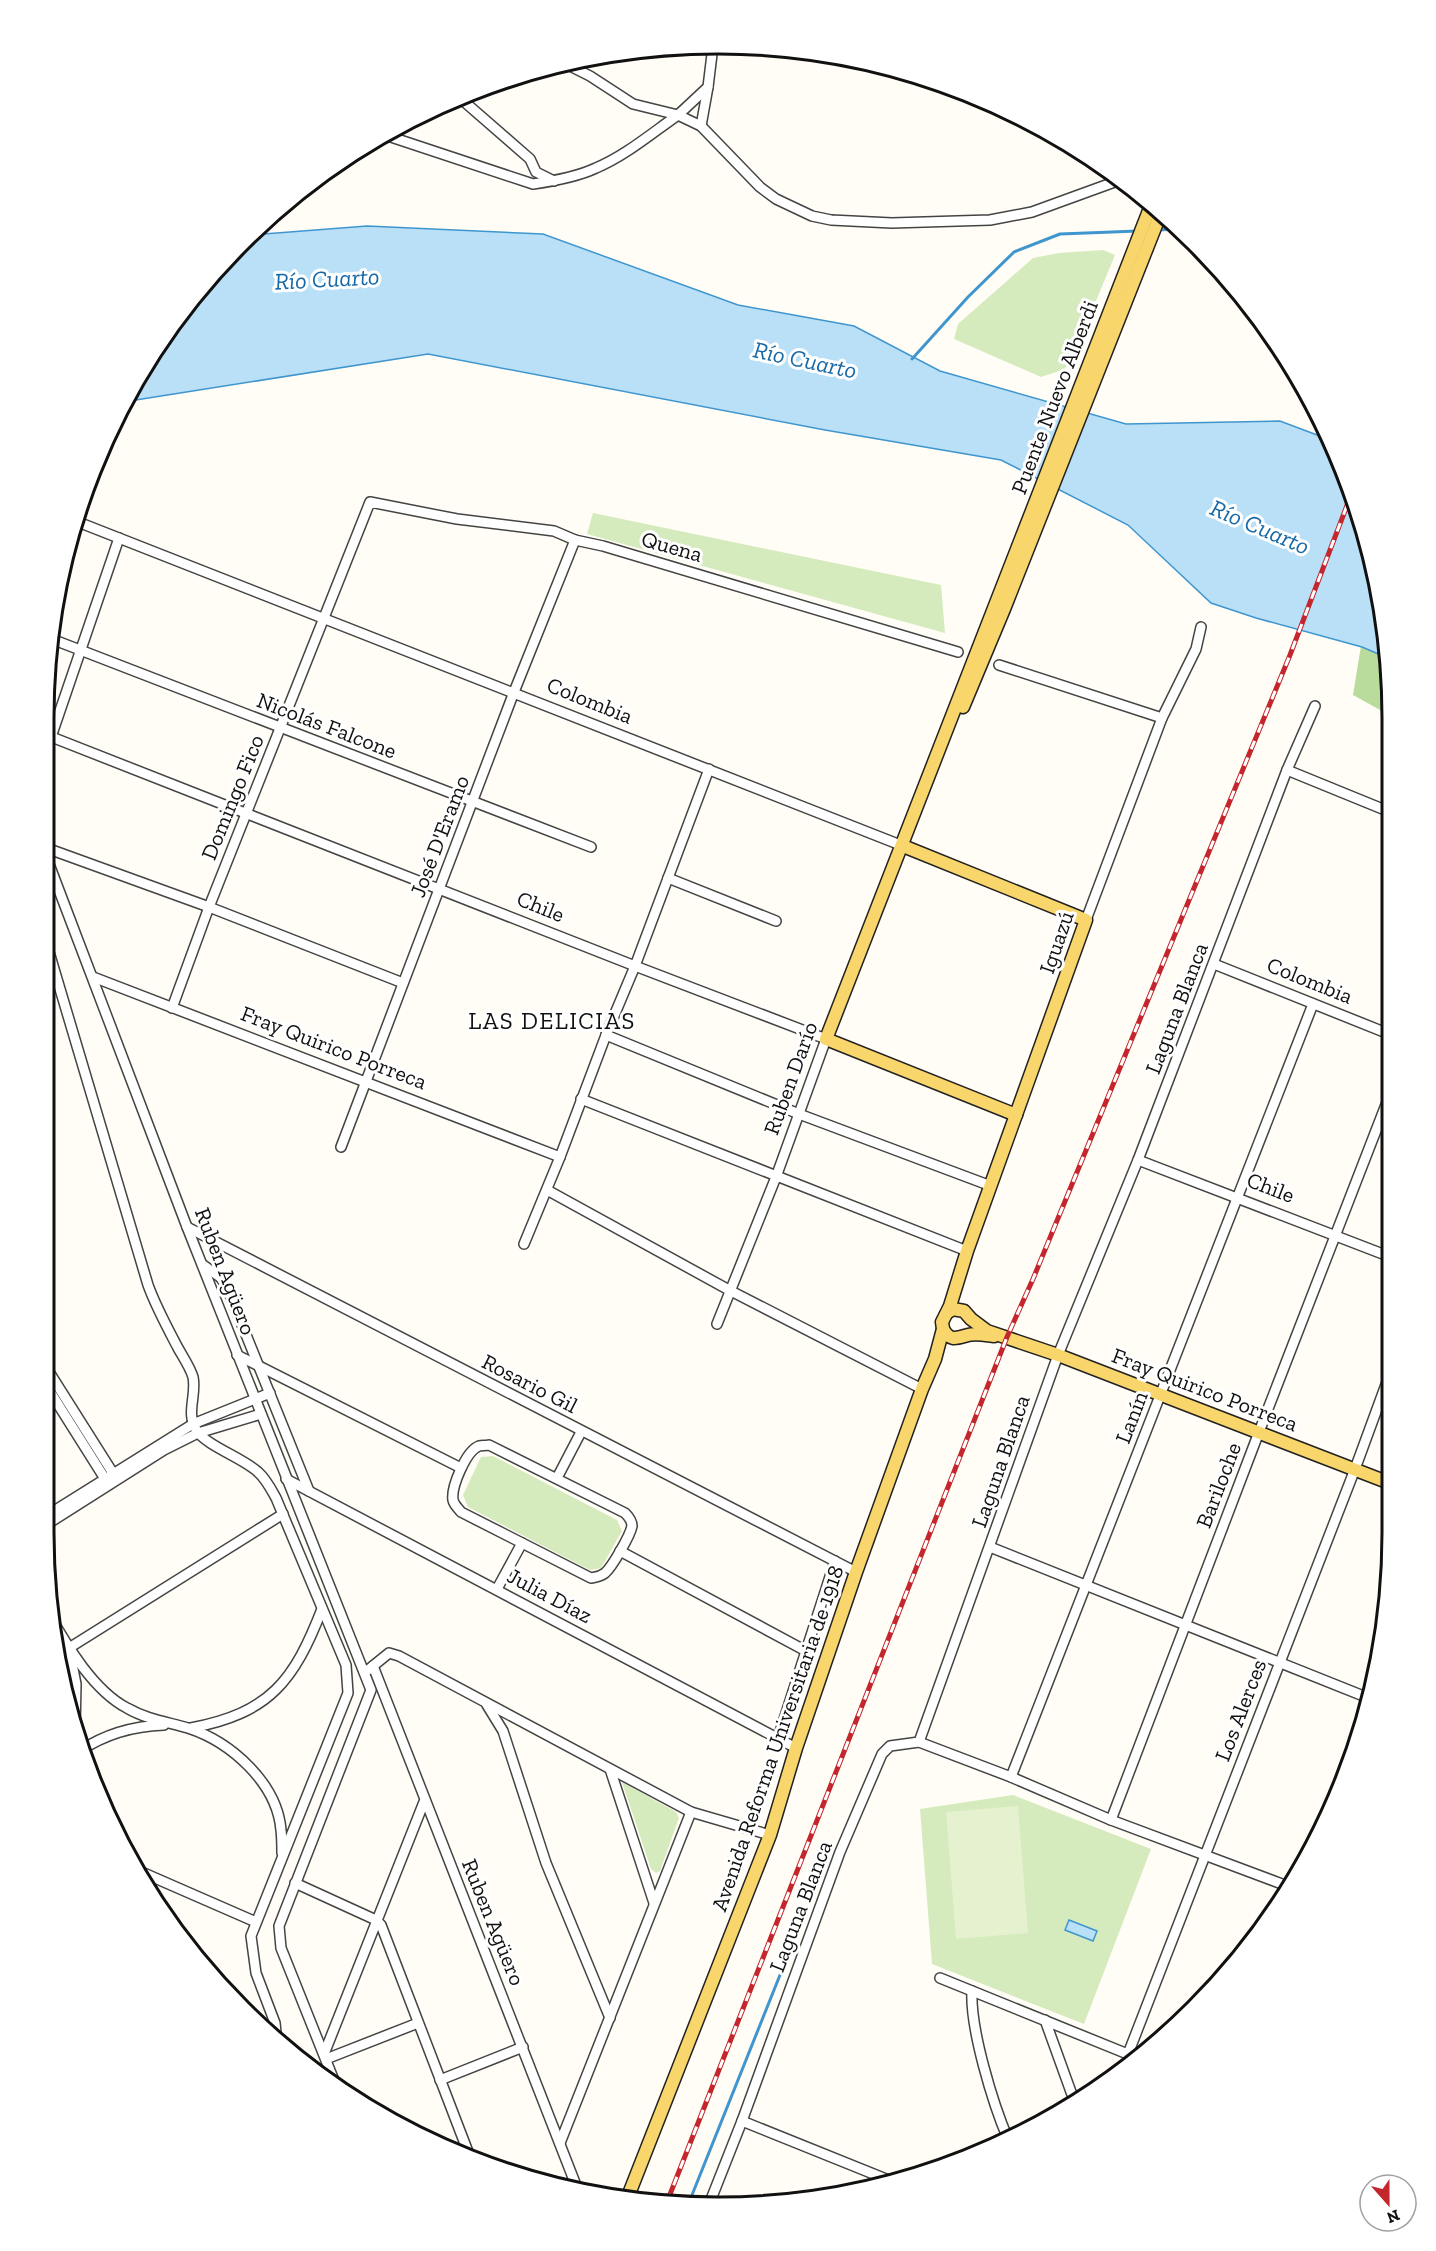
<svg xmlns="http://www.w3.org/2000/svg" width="1436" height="2251" font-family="'Zilla Slab',serif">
  <rect width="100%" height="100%" fill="#fffdf5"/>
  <g fill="#d5ebbd">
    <path d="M1103,250L1115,255L1081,337L1065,369L1041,377L954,339L958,324L1033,258L1059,253Z"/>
    <path d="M593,513L941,585L945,633L587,534Z"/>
    <path d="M493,1456L617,1520L622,1531L601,1568L590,1570L468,1507L463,1495L481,1457Z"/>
    <path d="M622,1782L676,1812L679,1818L660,1871L656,1873L651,1869Z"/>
    <path d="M1013,1795L1151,1849L1084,2024L932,1964L920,1809Z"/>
  </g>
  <path fill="#b9dc9c" d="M1361,646L1388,658L1391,674V716L1353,695Z"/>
  <path fill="#e6f2cf" d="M1018,1806L1028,1933L956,1939L946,1812Z"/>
  <g fill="#b9e0f7" stroke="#3f96cf" stroke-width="1.5">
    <path d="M367,226L543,234L738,305L854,326L940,371L1126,424L1280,421L1325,438L1331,442L1370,544L1388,658L1362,647L1256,618L1211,603L1128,525L1001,460L825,430L428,354L123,402L134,380L211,274L251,235Z"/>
    <path d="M1069,1920L1097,1931L1093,1941L1065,1930Z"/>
  </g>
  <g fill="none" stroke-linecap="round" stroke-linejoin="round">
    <g stroke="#3f96cf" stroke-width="3">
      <path d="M1157,230L1179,229"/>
      <path d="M912,359L968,297L1014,252L1060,234L1138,231"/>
      <path d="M688,2205L800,1925"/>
    </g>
    <defs>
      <g id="minor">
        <path d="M564,63L590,76L633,104L678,115L708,87L713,46"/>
        <path d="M460,98L530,159L536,172L554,181"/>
        <path d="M701,126L708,87"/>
        <path d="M385,135L533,184C554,181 577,177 596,168C625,156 652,133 678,115L701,126L760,187L776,199L812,216L831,220L892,223L990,220L1032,212L1120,180"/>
        <path d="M78,522L903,846"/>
        <path d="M49,638L591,847"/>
        <path d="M999,665L1162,718"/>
        <path d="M49,736L635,966L826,1039L776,1177L717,1324"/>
        <path d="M51,737L119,538"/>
        <path d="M1287,770L1390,812"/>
        <path d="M49,849L209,907L403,983"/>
        <path d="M49,864L187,1227L371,1690L279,1926L281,1948L337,2088"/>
        <path d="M668,878L776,921"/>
        <path d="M1086,920L1162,718L1196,649L1201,627"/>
        <path d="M49,952L148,1285C156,1307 167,1327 178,1348C183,1357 190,1367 193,1377C197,1395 185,1414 197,1431C207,1446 243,1458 258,1472C266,1479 271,1489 276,1498L346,1665L348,1693L251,1936L256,1973L275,2023L277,2042"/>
        <path d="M1214,964L1389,1034"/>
        <path d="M93,977L560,1157"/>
        <path d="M172,1008L209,907L370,502L457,519L554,531L575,540L603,546L958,652"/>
        <path d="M606,1035L799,1114L991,1186"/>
        <path d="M581,1099L967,1251"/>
        <path d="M341,1147L514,692L575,540"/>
        <path d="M1138,1160L1388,1256"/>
        <path d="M547,1190L729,1290L922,1389"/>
        <path d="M187,1227L856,1572"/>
        <path d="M524,1244L560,1157L606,1035L635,966L709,769"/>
        <path d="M203,1265L220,1277L226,1285L309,1491"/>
        <path d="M237,1355L461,1468"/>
        <path d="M49,1372L116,1478"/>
        <path d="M49,1390L107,1482"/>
        <path d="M489,1445L625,1513C628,1516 632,1521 632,1526C630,1536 612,1567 605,1573C600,1577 596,1577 591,1578L461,1512C458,1508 454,1505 453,1500C451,1487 466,1451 479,1446C482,1445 486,1446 489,1445Z"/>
        <path d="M557,1478L581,1432"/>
        <path d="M286,1479L796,1748"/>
        <path d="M49,1514L193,1424L270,1393"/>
        <path d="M49,1523L164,1450L198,1433L261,1414"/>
        <path d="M990,1547L1366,1697"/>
        <path d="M620,1551L806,1651"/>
        <path d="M497,1589L522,1543"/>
        <path d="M49,1614C67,1646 94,1691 127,1708C146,1719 167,1722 188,1728C231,1742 277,1783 281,1830C282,1838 282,1846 282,1853"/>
        <path d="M373,1666L579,2193"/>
        <path d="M368,1670L389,1653L399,1656L691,1812L770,1835"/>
        <path d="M487,1705L503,1731L546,1863L610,2018"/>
        <path d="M191,1728C270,1713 294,1681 322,1609"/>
        <path d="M75,1730L76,1684L69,1648L283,1514"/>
        <path d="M778,1738L835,1561"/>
        <path d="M919,1742L1011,1777L1111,1820L1290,1887"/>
        <path d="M80,1751C105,1734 134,1726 164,1725"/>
        <path d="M610,1769L654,1903"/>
        <path d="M1011,1777L1313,1004"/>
        <path d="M1334,1805L1344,1782"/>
        <path d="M1111,1820L1259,1432L1389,1097"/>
        <path d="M139,1871L256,1922"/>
        <path d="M295,1883L376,1920L381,1925L470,2157"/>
        <path d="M940,1978L1135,2057"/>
        <path d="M972,1991C970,2029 993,2104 1008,2139"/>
        <path d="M1045,2020L1075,2103"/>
        <path d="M324,2054L424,1802"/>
        <path d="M1128,2054L1355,1469L1388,1379"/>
        <path d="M326,2059L418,2023"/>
        <path d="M440,2080L523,2047"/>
        <path d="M742,2121L896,2183"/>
        <path d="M560,2143L691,1812"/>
        <path d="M708,2207L742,2121L840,1852L882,1754L890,1746L919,1742L1058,1355L1138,1160L1287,770L1315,706"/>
      </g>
      <g id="major">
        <path d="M963,707L1004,609L1162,210"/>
        <path d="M1016,1115L826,1039L1152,203"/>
        <path d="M948,1312L953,1309L964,1311L971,1319L987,1331L1058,1355L1387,1482"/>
        <path d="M943,1329C950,1342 957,1338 968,1335C975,1333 986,1335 994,1336"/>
        <path d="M627,2199L770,1835L796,1748L856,1572L922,1389L935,1359L943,1329L942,1322L950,1306L967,1251L1086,920L903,846"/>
      </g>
    </defs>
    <use href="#minor" stroke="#444" stroke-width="12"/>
    <use href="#major" stroke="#222" stroke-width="15"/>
    <use href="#minor" stroke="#fff" stroke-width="9"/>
    <use href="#major" stroke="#f9d66b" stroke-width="12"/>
    <defs>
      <path id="rail" d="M667,2202L1007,1337L1033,1279L1290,655L1351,495"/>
    </defs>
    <use href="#rail" stroke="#c4262e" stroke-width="5"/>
    <use href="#rail" stroke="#fff" stroke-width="3" stroke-dasharray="9" stroke-linecap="butt"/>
  </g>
  <g text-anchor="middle" stroke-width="6" stroke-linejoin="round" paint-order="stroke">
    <g font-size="22" fill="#111" stroke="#fff">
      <text transform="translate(1054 397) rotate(-69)" y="8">Puente Nuevo Alberdi</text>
      <text transform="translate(672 546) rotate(16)" y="8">Quena</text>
      <text transform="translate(590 700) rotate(22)" y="8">Colombia</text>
      <text transform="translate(327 725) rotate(21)" y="8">Nicolás Falcone</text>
      <text transform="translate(232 797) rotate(-68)" y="8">Domingo Fico</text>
      <text transform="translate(439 836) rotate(-69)" y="8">José D'Eramo</text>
      <text transform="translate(541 906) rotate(22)" y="8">Chile</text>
      <text transform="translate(1056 942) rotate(-71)" y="8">Iguazú</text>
      <text transform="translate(1310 980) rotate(22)" y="8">Colombia</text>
      <text transform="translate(1176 1008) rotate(-69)" y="8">Laguna Blanca</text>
      <text transform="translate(334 1047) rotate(21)" y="8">Fray Quirico Porreca</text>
      <text transform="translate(790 1078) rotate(-70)" y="8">Ruben Darío</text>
      <text transform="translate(1271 1187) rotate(21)" y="8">Chile</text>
      <text transform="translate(226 1271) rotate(69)" y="8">Ruben Agüero</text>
      <text transform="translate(530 1383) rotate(27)" y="8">Rosario Gil</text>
      <text transform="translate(1205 1389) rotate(21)" y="8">Fray Quirico Porreca</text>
      <text transform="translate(1131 1417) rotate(-69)" y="8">Lanín</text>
      <text transform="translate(1000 1461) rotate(-71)" y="8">Laguna Blanca</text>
      <text transform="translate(1218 1485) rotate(-69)" y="8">Bariloche</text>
      <text transform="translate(550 1595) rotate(28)" y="8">Julia Díaz</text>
      <text transform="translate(1240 1710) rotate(-69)" y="8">Los Alerces</text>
      <text transform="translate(777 1738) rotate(-71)" y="8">Avenida Reforma Universitaria de 1918</text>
      <text transform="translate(800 1906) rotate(-69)" y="8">Laguna Blanca</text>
      <text transform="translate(494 1922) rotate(68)" y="8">Ruben Agüero</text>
    </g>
    <g font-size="24" font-style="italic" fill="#1768a6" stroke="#fff">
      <text transform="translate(327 279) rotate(-3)" y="8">Río Cuarto</text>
      <text transform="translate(805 360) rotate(12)" y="8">Río Cuarto</text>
      <text transform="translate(1260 527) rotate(23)" y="8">Río Cuarto</text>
    </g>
    <g font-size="24" letter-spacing="1.5" fill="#111" stroke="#fff">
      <text x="552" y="1029">LAS DELICIAS</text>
    </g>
  </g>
  <path d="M0 0H1436V2251H0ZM718 54H718A664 664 0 0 1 1382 718V1533A664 664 0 0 1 718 2197H718A664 664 0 0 1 54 1533V718A664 664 0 0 1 718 54Z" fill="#fff" fill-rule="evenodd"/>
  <path fill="none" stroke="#111" stroke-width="3" d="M718 54H718A664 664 0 0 1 1382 718V1533A664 664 0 0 1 718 2197H718A664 664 0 0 1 54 1533V718A664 664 0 0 1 718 54Z"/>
  <g transform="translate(1388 2203) rotate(159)"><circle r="28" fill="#ffffff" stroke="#a0a0a0" stroke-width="1.5"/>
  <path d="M0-4.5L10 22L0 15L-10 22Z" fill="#c4262e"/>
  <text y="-9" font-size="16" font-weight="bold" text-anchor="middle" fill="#111111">N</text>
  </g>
</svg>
